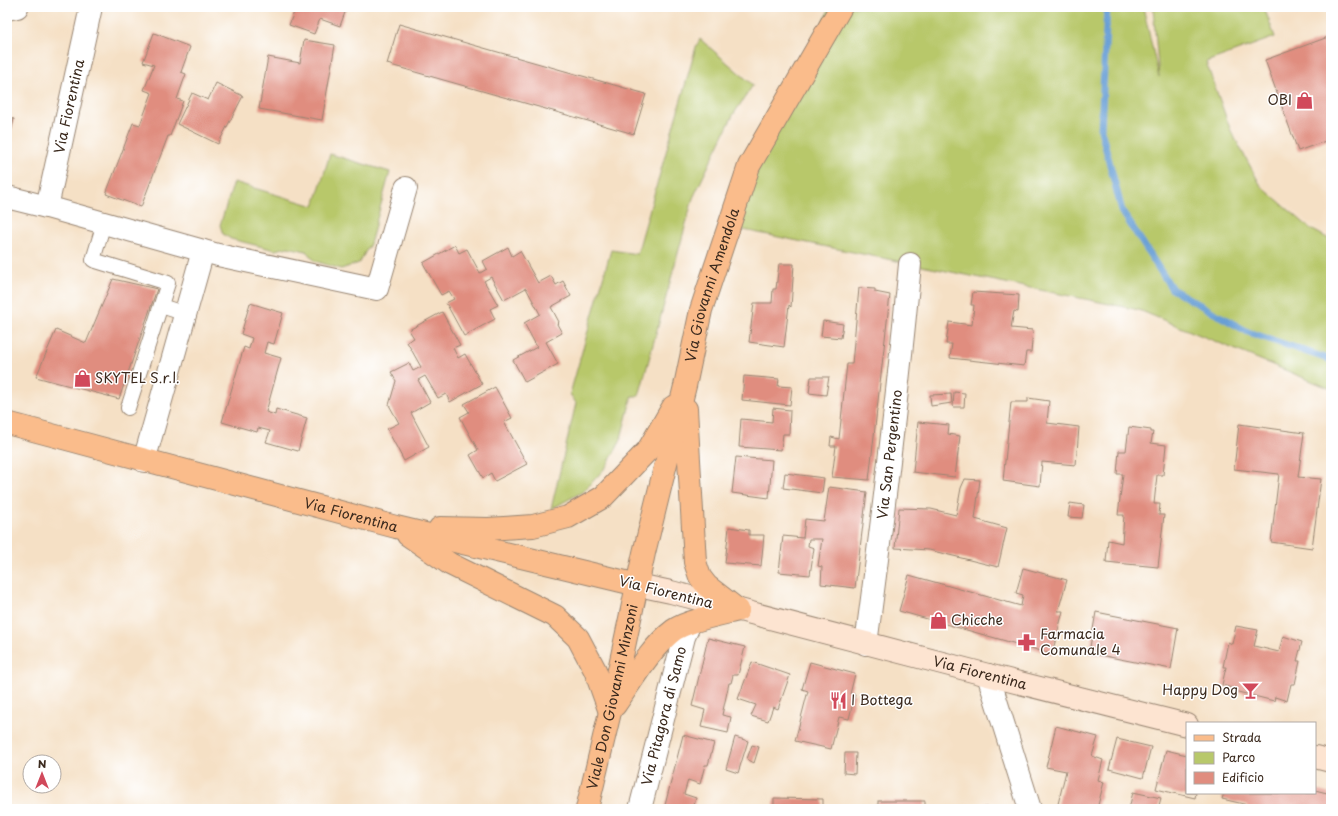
<svg xmlns="http://www.w3.org/2000/svg" width="1338" height="816" font-family="'Playpen Sans',sans-serif">
  <rect width="100%" height="100%" fill="#fff"/>
  <filter id="ink" filterUnits="userSpaceOnUse"><feTurbulence type="fractalNoise" baseFrequency=".025" numOctaves="2"/><feDisplacementMap in="SourceGraphic" scale="8" xChannelSelector="R" yChannelSelector="G"/><feConvolveMatrix kernelMatrix="1 2 1 2 8 2 1 2 1" color-interpolation-filters="sRGB"/></filter>
  <filter id="wash" filterUnits="userSpaceOnUse"><feTurbulence type="fractalNoise" baseFrequency=".012" numOctaves="4" result="noise"/><feDisplacementMap in="SourceGraphic" scale="16" xChannelSelector="R" yChannelSelector="G"/><feGaussianBlur stdDeviation="0.9" result="paint"/><feColorMatrix in="noise" values="0 0 0 0 0 0 0 0 0 0 0 0 0 0 0 0 0 1.4 0 .05"/><feComposite in="paint" operator="in"/></filter>
  <g filter="url(#wash)">
    <rect width="100%" height="100%" fill="#f5e0c5"/>
    <g fill="#b8c86b" stroke="#7a7944">
      <path d="M830,7H1143L1159,77L1153,7H1264L1275,37L1206,62L1231,131L1261,186L1311,229L1331,240V389L1139,310L729,227Z"/>
      <path d="M700,39L753,85L733,115L693,198L639,396H632L620,442L606,467L584,491L551,509L576,403L570,394L611,250L637,254L696,47Z"/>
      <path d="M330,154L390,172L370,244L359,263L341,269L315,261L306,251L288,247L275,250L231,239L223,234L220,225L234,182L314,206Z"/>
    </g>
    <g fill="none" stroke-linecap="round" stroke-linejoin="round">
      <path stroke="#689fd5" stroke-width="7" d="M1107,7L1101,130L1122,211L1172,289L1248,332L1331,360"/>
    </g>
    <g id="blocks">
      <g fill="#e08d7f">
        <path d="M296,7H347L340,26L320,19L314,34L289,25Z"/>
        <path d="M399,24L646,94L634,134L387,64Z"/>
        <path d="M154,33L190,47L181,72L186,74L177,99L183,101L170,136H168L141,207L106,194L133,123L140,125L152,93L144,90L154,65L143,62Z"/>
        <path d="M1331,36V139L1298,151L1265,60Z"/>
        <path d="M304,40L335,45L322,120L259,109L268,57L300,63Z"/>
        <path d="M216,83L243,96L218,144L177,124L192,93L208,100Z"/>
        <path d="M7,117L14,119L8,146H7Z"/>
        <path d="M455,245L459,253L467,249L480,273L487,269L483,261L508,247L512,256L520,251L538,283L551,276L556,285L563,281L571,296L551,307L559,322L557,324L562,333L546,342L558,364L525,382L513,360L537,347L524,323L540,314L526,288L504,300L491,277L484,281L498,305L490,309L495,319L464,336L446,303L454,299L449,291L441,295L423,263Z"/>
        <path d="M779,264H794L791,307L789,305L784,347L749,342L754,303H772L773,289H776Z"/>
        <path d="M113,279L157,289L119,399L36,377L56,330L86,343Z"/>
        <path d="M859,288L875,289V292L890,295L869,480L832,477L836,446H830L831,437L839,439L847,364H852Z"/>
        <path d="M973,292L1019,295L1018,312L1014,311L1011,328L1033,330L1031,352H1026L1024,366L950,358L952,344H946L949,322L972,325L974,305H971Z"/>
        <path d="M250,303L283,313L274,344L267,342L264,353L281,358L266,412L275,415L276,409L307,418L298,451L266,442L270,431L258,428L257,432L222,422L244,347L249,349L252,338L241,334Z"/>
        <path d="M442,312L460,345L453,348L458,358L465,354L482,384L450,402L446,394L438,398L425,376L418,380L430,402L411,413L429,447L404,461L387,429L399,423L389,405L396,381L391,372L409,363L413,371L421,367L407,342L414,338L409,330Z"/>
        <path d="M823,321L843,324L841,338L821,336Z"/>
        <path d="M744,376L779,379L778,386L792,387L790,405L742,400Z"/>
        <path d="M811,377H829L826,395L809,393Z"/>
        <path d="M495,387L512,418L504,422L527,464L495,481L491,473L483,478L470,455L478,450L460,417L469,412L464,404Z"/>
        <path d="M954,392L965,393L964,407H953Z"/>
        <path d="M951,394L952,403L931,406L930,395Z"/>
        <path d="M1028,398L1049,401L1047,423L1079,427L1076,465L1042,462L1040,486L1003,481L1011,402H1028Z"/>
        <path d="M773,408L790,410L789,434H783L781,450L739,447L741,419L772,422Z"/>
        <path d="M918,422L949,425L948,434L960,436L955,477L913,472Z"/>
        <path d="M1239,424L1304,433L1298,477L1321,479L1312,548L1271,542L1279,474L1234,469Z"/>
        <path d="M1129,427L1151,430V432H1153L1151,443L1166,445L1163,475H1157L1154,504H1160L1159,515H1164L1158,567L1106,562L1108,540L1122,543L1124,515H1118L1123,474H1117L1119,451H1126Z"/>
        <path d="M736,457L772,460L769,498L732,493Z"/>
        <path d="M785,473L824,478L822,493L783,488Z"/>
        <path d="M965,479L980,480L975,519L1007,528L998,567L929,550L895,548L899,508L931,509L956,515L961,488Z"/>
        <path d="M829,487L867,492L855,588L821,584L822,567L818,566L822,539H809L808,546L814,548L810,575L779,572L783,536L803,538L805,519L824,521Z"/>
        <path d="M1070,503L1084,505L1082,518L1068,517Z"/>
        <path d="M729,527L749,530V535H764L761,566L725,563Z"/>
        <path d="M1023,568L1067,580L1058,611H1063L1052,654L899,611L909,575L1021,606L1023,595L1016,593Z"/>
        <path d="M1096,612L1178,628L1171,669L1089,653Z"/>
        <path d="M1236,626L1258,630L1254,646L1279,652L1283,636L1302,642L1297,661H1300L1295,684H1291L1287,701L1275,697L1274,701L1234,691L1235,689L1222,685L1226,667H1223L1228,642L1232,644Z"/>
        <path d="M708,638L745,647L738,675H733L731,683H729L722,715L731,717L728,733L701,727L705,710L692,706Z"/>
        <path d="M752,662L790,675L778,709L773,707L768,721L751,716L756,705L738,699Z"/>
        <path d="M810,662L855,674L850,694H855L849,719L839,717L831,749L795,741L808,691L802,689Z"/>
        <path d="M1056,726L1098,737L1092,756L1103,760L1098,780L1104,782L1097,809H1077L1058,804L1066,771L1046,767Z"/>
        <path d="M683,735L714,743L708,765H705L700,784L688,780L684,794L696,798L693,809H664Z"/>
        <path d="M735,737L748,741L738,773L726,769Z"/>
        <path d="M1117,739L1151,747L1143,778L1109,769Z"/>
        <path d="M752,745L759,747L754,763L747,759Z"/>
        <path d="M1166,750L1187,755V793H1196L1195,798L1156,789Z"/>
        <path d="M845,753H856L855,774L844,773Z"/>
        <path d="M1315,790L1331,794V809H1247L1248,805L1222,799L1224,793H1315Z"/>
        <path d="M1133,792L1161,798L1158,809H1129Z"/>
        <path d="M774,798L823,799V809H774Z"/>
        <rect x="878" y="801" width="47" height="8"/>
        <path d="M990,807L991,809H975V808Z"/>
      </g>
    </g>
  </g>
  <g filter="url(#ink)">
    <use href="#blocks" fill-opacity="0" stroke="#988572" stroke-width="1"/>
    <g fill="none" stroke-linecap="round" stroke-linejoin="round">
      <defs>
        <g id="lane">
          <path d="M104,223L93,260L168,283L128,408"/>
          <path d="M161,306L186,314"/>
        </g>
        <g id="street">
          <path d="M7,9L17,7"/>
          <path d="M7,197L47,207L218,255L377,289L406,188"/>
          <path id="s1" d="M47,207L91,7"/>
          <path d="M144,461L203,251"/>
          <path id="s2" d="M866,644C883,517 898,391 910,264"/>
          <path d="M988,675L1030,809"/>
          <path id="s3" d="M640,809L684,637L690,623"/>
        </g>
        <g id="secondary">
          <path id="s4" d="M638,585L671,592L988,675L1187,725"/>
          <path d="M1315,757L1331,761"/>
        </g>
        <g id="primary">
          <path d="M686,409L695,562L700,577L707,586L738,610"/>
          <path id="s5" d="M7,423L396,527L638,585"/>
          <path d="M440,528L488,529L533,526L568,517L603,497L648,450L673,407"/>
          <path d="M408,535L450,564L555,616L578,638L595,670L610,712"/>
          <path d="M615,705C632,681 651,647 674,630C686,621 722,614 738,610"/>
          <path id="s6" d="M587,809L610,712L644,553L685,386L701,310L749,166L841,7"/>
        </g>
      </defs>
      <use href="#lane" stroke="#988572" stroke-width="16"/>
      <use href="#street" stroke="#988572" stroke-width="24"/>
      <use href="#secondary" stroke="#988572" stroke-width="24"/>
      <use href="#primary" stroke="#988572" stroke-width="24"/>
      <use href="#lane" stroke="#fff" stroke-width="14"/>
      <use href="#street" stroke="#fff" stroke-width="22"/>
      <use href="#secondary" stroke="#fde4d1" stroke-width="22"/>
      <use href="#primary" stroke="#fabc8b" stroke-width="22"/>
    </g>
  </g>
  <defs>
    <symbol id="shop-bare" viewBox="-9 -9 18 18"><path d="M-5-2.5h2.3a2.7 3.5 0 0 1 5.4 0H5L5.5 6h-11ZM-1.5-2.5h3a1.5 2.3 0 0 0-3 0Z" fill="#d1495b" stroke="#fff" stroke-width="2.5" paint-order="stroke"/></symbol>
    <symbol id="pharmacy-bare" viewBox="-9 -9 18 18"><path d="M-2-6h4v4h4v4h-4v4h-4v-4h-4v-4h4Z" fill="#d1495b" stroke="#fff" stroke-width="2.5" paint-order="stroke"/></symbol>
    <symbol id="bar-bare" viewBox="-9 -9 18 18"><path d="M-6-5H6L.8 .8V4.5H3.5V6h-7V4.5H-.8V.8Z" fill="#d1495b" stroke="#fff" stroke-width="2.5" paint-order="stroke"/></symbol>
    <symbol id="restaurant-bare" viewBox="-9 -9 18 18"><path d="M-5-6h1v4h1v-4h1v4h1v-4h1v5L-1.5 .5V6h-2V.5L-5-1ZM5-6V6H3V1.5H1.5Q1.5-4 5-6Z" fill="#d1495b" stroke="#fff" stroke-width="2.5" paint-order="stroke"/></symbol>
  </defs>
  <g fill-rule="evenodd">
    <use href="#shop-bare" x="1292" y="88" width="25" height="25"/>
    <use href="#shop-bare" x="70" y="366" width="25" height="25"/>
    <use href="#shop-bare" x="926" y="608" width="25" height="25"/>
    <use href="#pharmacy-bare" x="1014" y="630" width="25" height="25"/>
    <use href="#bar-bare" x="1238" y="678" width="25" height="25"/>
    <use href="#restaurant-bare" x="826" y="688" width="25" height="25"/>
  </g>
  <g text-anchor="middle" stroke-width="3" stroke-linejoin="round" paint-order="stroke">
    <g font-size="14" fill="#3b2a1e" stroke="#fff" text-anchor="start">
      <text x="1292" y="105" text-anchor="end">OBI</text>
      <text x="95" y="383">SKYTEL S.r.l.</text>
      <text x="951" y="625">Chicche</text>
      <text x="1040" y="639">Farmacia<tspan x="1040" dy="16">Comunale 4</tspan></text>
      <text x="1238" y="695" text-anchor="end">Happy Dog</text>
      <text x="851" y="705">I Bottega</text>
    </g>
    <g font-size="14" fill="#3b2a1e" stroke="#fff">
      <text dy="5" stroke="none"><textPath href="#s1" startOffset="103">Via Fiorentina</textPath></text>
      <text dy="5" stroke="none"><textPath href="#s6" startOffset="539">Via Giovanni Amendola</textPath></text>
      <text dy="5" stroke="none"><textPath href="#s2" startOffset="191">Via San Pergentino</textPath></text>
      <text dy="5" stroke="none"><textPath href="#s5" startOffset="356">Via Fiorentina</textPath></text>
      <text transform="translate(666 592) rotate(14)" y="5">Via Fiorentina</text>
      <text dy="5" stroke="none"><textPath href="#s4" startOffset="353">Via Fiorentina</textPath></text>
      <text dy="5" stroke="none"><textPath href="#s6" startOffset="115">Viale Don Giovanni Minzoni</textPath></text>
      <text dy="5" stroke="none"><textPath href="#s3" startOffset="96">Via Pitagora di Samo</textPath></text>
    </g>
  </g>
  <rect width="1338" height="816" fill="none" stroke="#fff" stroke-width="24"/>
  <rect x="1186" y="722" width="130" height="72" fill="#ffffff" stroke="#b1aaa5"/>
  <rect x="1194" y="735" width="20" height="6" fill="#fabc8b" stroke="#b1aaa5"/>
  <text x="1222" y="742" font-size="12" fill="#3b2a1e">Strada</text>
  <rect x="1194" y="752" width="20" height="12" fill="#b8c86b" stroke="#b1aaa5"/>
  <text x="1222" y="762" font-size="12" fill="#3b2a1e">Parco</text>
  <rect x="1194" y="772" width="20" height="12" fill="#e08d7f" stroke="#b1aaa5"/>
  <text x="1222" y="782" font-size="12" fill="#3b2a1e">Edificio</text>
  <g transform="translate(42 774)"><circle r="19" fill="#ffffff" stroke="#b1aaa5"/>
  <path d="M0-3L7 15L0 10L-7 15Z" fill="#d1495b"/>
  <text y="-6" font-size="11" font-weight="bold" text-anchor="middle" fill="#3b2a1e">N</text>
  </g>
</svg>
